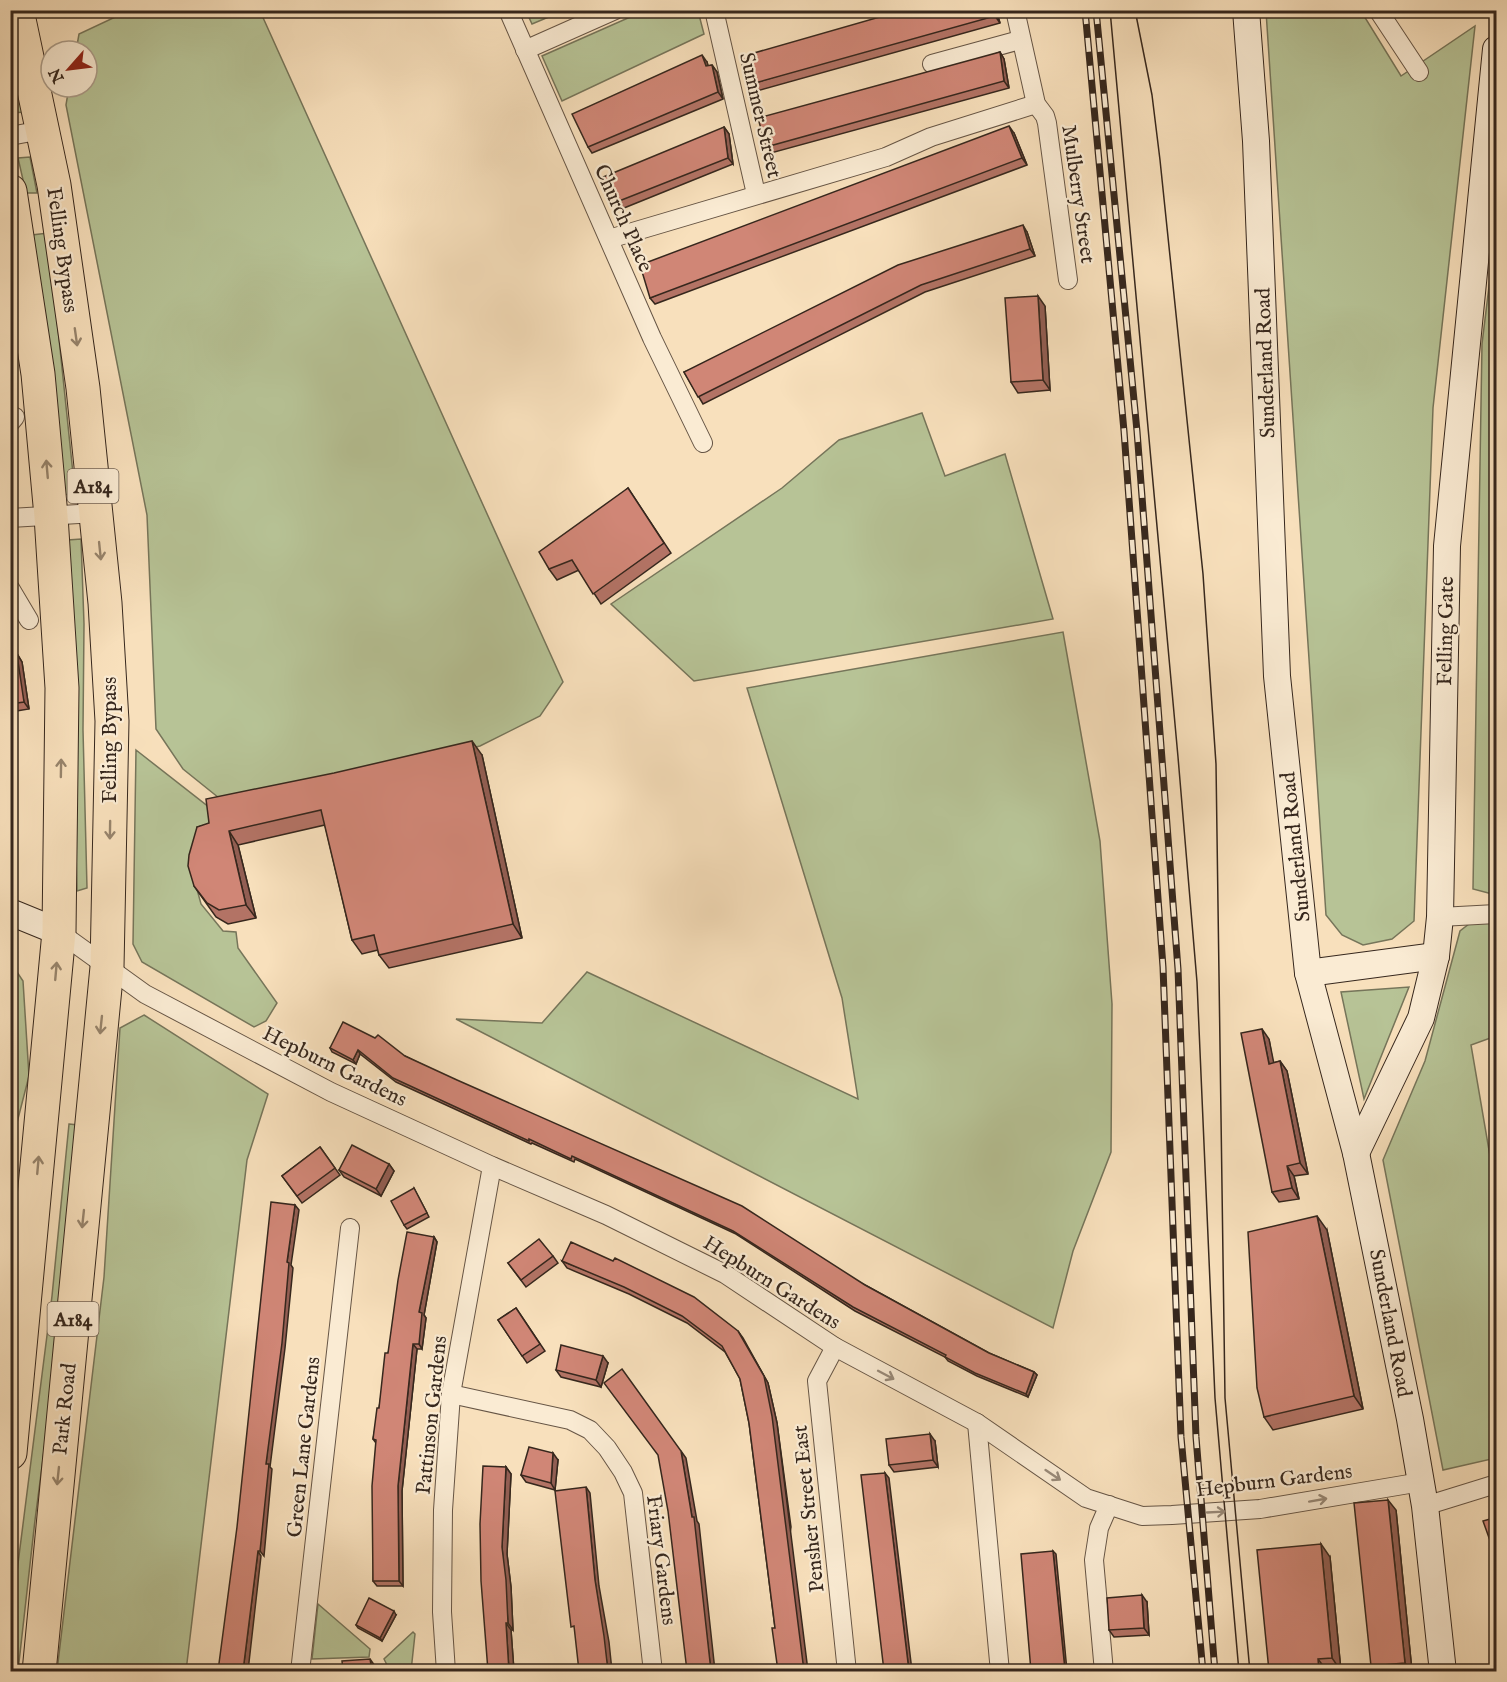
<svg xmlns="http://www.w3.org/2000/svg" width="1507" height="1682" font-family="'IM FELL English',serif">
  <rect width="100%" height="100%" fill="#f8e0bc"/>
  <filter id="stains"><feTurbulence type="fractalNoise" baseFrequency=".00333" numOctaves="4"/><feColorMatrix values="0 0 0 0 .2 0 0 0 0 .09 0 0 0 0 .02 0 0 0 .5 -.17"/></filter>
  <radialGradient id="worn" r=".72"><stop offset=".6" stop-color="#630" stop-opacity="0"/><stop offset="1" stop-color="#630" stop-opacity=".3"/></radialGradient>
  <g fill="#b7c396" stroke="#76755a" stroke-width="1.5">
    <path d="M646,10L698,11L704,34L562,101L542,56Z"/>
    <path d="M128,11H260L563,682L540,716L480,746L229,806L183,769L156,729L147,515L66,105L69,87H87V51H76L79,34Z"/>
    <path d="M526,11H563L532,24Z"/>
    <path d="M1266,11H1361L1401,76L1475,26L1433,408L1414,921L1392,939L1363,945L1342,935L1326,915Z"/>
    <path d="M10,42L25,112L11,113Z"/>
    <path d="M30,157L37,193H26L18,158Z"/>
    <path d="M1496,229V895L1473,889L1482,344Z"/>
    <path d="M48,233L75,493L64,495L32,235Z"/>
    <path d="M922,413L945,476L1005,454L1053,619L694,681L611,604L782,488L839,440Z"/>
    <path d="M81,539L84,624L83,730L87,888L77,891L68,540Z"/>
    <path d="M1063,632L1100,841L1112,1004L1111,1152L1073,1251L1053,1328L456,1019L542,1023L587,972L858,1099L842,998L747,688Z"/>
    <path d="M136,750L210,808L211,832L193,875L201,904L223,931L236,932L238,948L277,1003L266,1021L254,1027L142,962L133,944Z"/>
    <path d="M1496,922V1036L1471,1045L1496,1191V1458L1443,1470L1383,1160L1425,1061L1460,931L1469,924Z"/>
    <path d="M11,963L23,981L29,1076L11,1146Z"/>
    <path d="M1409,987L1364,1099L1341,992Z"/>
    <path d="M144,1015L268,1094L247,1160L186,1671H57L104,1277L120,1028Z"/>
    <path d="M69,1124L78,1125L64,1297L35,1520L18,1671L11,1672L10,1630L13,1603L52,1296Z"/>
    <path d="M11,1205L16,1220L11,1265Z"/>
    <path d="M318,1604L370,1649L369,1657L312,1659Z"/>
    <path d="M413,1632L415,1634L411,1671H390L384,1659Z"/>
  </g>
  <g fill="none" stroke-linecap="round" stroke-linejoin="round">
    <defs>
      <g id="street">
        <path d="M508,10L652,338L703,443"/>
        <path d="M714,10L756,194"/>
        <path d="M1015,10L1036,104L1045,116L1047,123L1068,280"/>
        <path d="M1378,10L1419,72"/>
        <path d="M525,50L615,10"/>
        <path d="M932,64L1020,40"/>
        <path d="M10,136L42,130"/>
        <path d="M609,239L886,157L931,137L1036,104"/>
        <path d="M10,423L15,417"/>
        <path d="M10,518L96,513"/>
        <path d="M10,588L29,620"/>
        <path d="M1440,917L1496,914"/>
        <path d="M59,932L145,994L331,1092L492,1166L606,1215L725,1274L835,1347L977,1423L1086,1498L1142,1516L1172,1515L1260,1509L1421,1482"/>
        <path d="M835,1347L817,1381L847,1672"/>
        <path d="M451,1394L570,1420L590,1430L607,1448L623,1472L633,1493L653,1672"/>
        <path d="M977,1423L1000,1672"/>
        <path d="M1425,1506L1496,1484"/>
        <path d="M300,1672L350,1228"/>
        <path d="M446,1672L442,1612L443,1510L451,1394L492,1166"/>
        <path d="M1104,1672L1094,1560L1099,1528L1109,1505"/>
      </g>
      <g id="secondary">
        <path d="M1246,10L1256,141L1277,676L1308,973L1356,1153L1410,1419L1425,1506L1443,1672"/>
        <path d="M10,912L59,932"/>
        <path d="M1308,973L1436,956"/>
        <path d="M1356,1153L1421,1018L1436,956L1440,917L1447,546L1496,49"/>
      </g>
      <g id="highway">
        <path d="M17,10L54,185L83,388L105,603L112,721L107,967L39,1672"/>
        <path d="M10,191L38,374L51,516L62,688L59,932L10,1453"/>
      </g>
    </defs>
    <use href="#street" stroke="#665545" stroke-width="20"/>
    <use href="#secondary" stroke="#36271d" stroke-width="28"/>
    <use href="#highway" stroke="#36271d" stroke-width="35"/>
    <use href="#street" stroke="#faebd3" stroke-width="18"/>
    <use href="#secondary" stroke="#faebd3" stroke-width="26"/>
    <use href="#highway" stroke="#f8e0bc" stroke-width="33"/>
    <g stroke="#36271d" stroke-width="1.5">
      <path d="M1110,10L1178,757L1197,982L1215,1398L1239,1672"/>
      <path d="M1135,10L1152,95L1160,160L1203,574L1216,764L1225,1398L1250,1672"/>
    </g>
    <defs>
      <g id="rail">
        <path d="M1085,10L1124,431L1163,967L1181,1437L1203,1672"/>
        <path d="M1096,10L1137,431L1178,969L1196,1437L1215,1672"/>
      </g>
    </defs>
    <use href="#rail" stroke="#36271d" stroke-width="7"/>
    <use href="#rail" stroke="#faebd3" stroke-width="4.5" stroke-dasharray="14" stroke-linecap="butt"/>
  </g>
  <g fill="#b37365" stroke="#36271d" stroke-width="1.5">
    <path d="M996,10L1000,23L753,92L748,85Z"/>
    <path d="M1000,52L1004,59L1009,88L771,153L766,147Z"/>
    <path d="M707,62L708,66L712,65L717,72L723,99L592,153L588,147Z"/>
    <path d="M724,127L729,134L733,164L619,210L614,203Z"/>
    <path d="M1014,133L1027,165L655,304L650,298Z"/>
    <path d="M1027,232L1035,256L925,292L703,404L684,372Z"/>
    <path d="M1045,306L1050,390L1018,393L1011,382Z"/>
    <path d="M628,488L671,553L601,604L579,570L557,580L549,569Z"/>
    <path d="M10,642L22,662L29,709L10,712Z"/>
    <path d="M482,755L522,938L389,968L379,955L378,950L362,954L352,940L325,825L238,845L256,918L228,924L216,917L194,886L197,827Z"/>
    <path d="M1269,1039L1273,1063L1280,1061L1287,1071L1308,1174L1294,1176L1299,1199L1279,1202L1272,1192Z"/>
    <path d="M330,1048L405,1056L865,1285L989,1353L1034,1372L1037,1375L1028,1397L977,1376L948,1361L945,1357L855,1311L736,1234L575,1159L574,1162L532,1143L531,1144L396,1082L360,1054L356,1064L332,1052Z"/>
    <path d="M320,1147L340,1175L302,1203L282,1176Z"/>
    <path d="M389,1164L394,1171L381,1196L344,1177L339,1170Z"/>
    <path d="M414,1188L429,1217L407,1229L404,1225Z"/>
    <path d="M1327,1230L1363,1409L1273,1430L1264,1417Z"/>
    <path d="M434,1237L437,1242L424,1315L426,1318L422,1349H417L402,1491L403,1586H377L373,1581L376,1443L373,1439L379,1408L388,1353Z"/>
    <path d="M553,1256L558,1263L526,1287L508,1263Z"/>
    <path d="M562,1261L738,1331L743,1338L768,1383L777,1423L791,1527L775,1628L749,1423L740,1379L725,1352L687,1323L629,1294L567,1268Z"/>
    <path d="M516,1308L545,1351L527,1363L498,1320Z"/>
    <path d="M608,1363L601,1387L561,1377L556,1370Z"/>
    <path d="M935,1441L938,1467L894,1472L889,1465Z"/>
    <path d="M558,1460L555,1490L526,1482L521,1475Z"/>
    <path d="M506,1467L511,1474L507,1554L511,1587L513,1630H511L514,1671H488Z"/>
    <path d="M1396,1510L1412,1671H1374L1371,1666Z"/>
    <path d="M1330,1557L1341,1671H1269Z"/>
    <path d="M1147,1602L1149,1635L1114,1637L1109,1630Z"/>
    <path d="M396,1615L382,1641L358,1628L356,1625Z"/>
  </g>
  <g fill="#925e53" stroke="#36271d" stroke-width="1.5">
    <path d="M994,10H996L1000,23L995,16Z"/>
    <path d="M1000,52L1004,59L1009,88L1004,81Z"/>
    <path d="M702,55L707,62L710,73L706,66Z"/>
    <path d="M712,65L717,72L723,99L718,92Z"/>
    <path d="M1009,126L1014,133L1027,165L1022,158Z"/>
    <path d="M724,127L729,134L733,164L728,158Z"/>
    <path d="M1023,225L1027,232L1035,256L1030,249Z"/>
    <path d="M1038,296L1045,306L1050,390L1043,380Z"/>
    <path d="M10,642L22,662L29,709L24,702Z"/>
    <path d="M472,741L482,755L522,938L513,924Z"/>
    <path d="M229,831L238,845L256,918L246,905Z"/>
    <path d="M1262,1029L1269,1039L1276,1074L1269,1064Z"/>
    <path d="M358,1050L360,1054L356,1064L353,1060Z"/>
    <path d="M1280,1061L1287,1071L1308,1174L1300,1163Z"/>
    <path d="M389,1164L394,1171L381,1196L376,1189Z"/>
    <path d="M1287,1166L1294,1176L1299,1199L1292,1188Z"/>
    <path d="M295,1205L299,1210L291,1265L293,1268L285,1348L270,1467L272,1469L264,1556L260,1551L266,1464L287,1262Z"/>
    <path d="M1317,1216L1327,1230L1363,1409L1354,1396Z"/>
    <path d="M434,1237L437,1242L424,1315L426,1318L422,1349L419,1344V1312Z"/>
    <path d="M738,1331L768,1383L777,1423L808,1671H804Z"/>
    <path d="M413,1344L417,1349L402,1491L403,1586L399,1581L398,1486Z"/>
    <path d="M603,1356L608,1363L601,1387L596,1380Z"/>
    <path d="M1034,1372L1037,1375L1028,1397L1026,1394Z"/>
    <path d="M930,1434L935,1441L938,1467L933,1460Z"/>
    <path d="M681,1451L686,1458L697,1521L699,1524L715,1671H711L692,1517Z"/>
    <path d="M553,1453L558,1460L555,1490L551,1483Z"/>
    <path d="M506,1467L511,1474L507,1554L511,1587L513,1630L508,1623L502,1547Z"/>
    <path d="M885,1473L889,1478L912,1671H909Z"/>
    <path d="M586,1487L590,1493L599,1586L609,1642L612,1671H608L595,1580Z"/>
    <path d="M1388,1500L1396,1510L1412,1671L1405,1663Z"/>
    <path d="M1321,1544L1330,1557L1341,1671L1332,1658Z"/>
    <path d="M258,1551L261,1556L248,1671H243Z"/>
    <path d="M1053,1551L1056,1554L1067,1671L1065,1670Z"/>
    <path d="M1142,1595L1147,1602L1149,1635L1144,1628Z"/>
    <path d="M394,1611L396,1615L382,1641L380,1638Z"/>
    <path d="M506,1623L511,1630L514,1671H509Z"/>
    <path d="M370,1659L375,1666L376,1671H372Z"/>
    <path d="M1318,1659L1327,1671H1319Z"/>
  </g>
  <g fill="#d08676" stroke="#36271d" stroke-width="1.5">
    <path d="M904,10H994L995,16L748,85L740,57Z"/>
    <path d="M1000,52L1004,81L766,147L758,118Z"/>
    <path d="M702,55L706,66L712,65L718,92L588,147L572,114Z"/>
    <path d="M1009,126L1022,158L650,298L640,265Z"/>
    <path d="M724,127L728,158L614,203L601,178Z"/>
    <path d="M1023,225L1030,249L921,285L698,397L684,372L898,265Z"/>
    <path d="M1038,296L1043,380L1011,382L1005,298Z"/>
    <path d="M628,488L664,543L593,594L572,560L549,569L539,552Z"/>
    <path d="M10,644L17,655L24,702L10,704Z"/>
    <path d="M472,741L513,924L379,955L374,935L352,940L321,810L229,831L246,905L219,910L207,903L194,886L188,866L189,855L197,827L209,823L206,799L334,773Z"/>
    <path d="M343,1022L375,1038L378,1035L405,1056L457,1080L742,1206L865,1285L989,1353L1034,1372L1026,1394L975,1373L945,1357L946,1355L853,1307L733,1231L572,1156L571,1159L529,1139V1141L393,1078L358,1050L353,1060L330,1048Z"/>
    <path d="M1262,1029L1269,1064L1280,1061L1300,1163L1287,1166L1292,1188L1272,1192L1241,1033Z"/>
    <path d="M352,1145L389,1164L376,1189L339,1170Z"/>
    <path d="M320,1147L335,1168L297,1196L282,1176Z"/>
    <path d="M414,1188L427,1213L404,1225L391,1201Z"/>
    <path d="M271,1202L295,1205L287,1262L289,1263L282,1343L266,1464H269L260,1551H258L243,1671H218L237,1527Z"/>
    <path d="M1317,1216L1354,1396L1264,1417L1257,1388L1248,1232Z"/>
    <path d="M407,1232L434,1237L419,1312L422,1313L419,1344H413L398,1486L399,1581H373L372,1486L376,1440L373,1439L377,1408H379L385,1353H388L398,1280Z"/>
    <path d="M539,1239L553,1256L521,1280L508,1263Z"/>
    <path d="M571,1242L613,1261L615,1258L694,1297L738,1331L764,1376L772,1416L804,1671H778L772,1628H775L749,1423L740,1379L722,1346L682,1316L624,1287L562,1261Z"/>
    <path d="M516,1308L540,1344L522,1356L498,1320Z"/>
    <path d="M561,1345L603,1356L596,1380L556,1370Z"/>
    <path d="M622,1369L681,1451L692,1517H694L711,1671H687L668,1511L658,1455L604,1383Z"/>
    <path d="M930,1434L933,1460L889,1465L886,1439Z"/>
    <path d="M529,1447L553,1453L551,1483L521,1475Z"/>
    <path d="M483,1466L506,1467L502,1547L506,1580L508,1623H506L509,1671H488L481,1581L480,1524Z"/>
    <path d="M885,1473L909,1671H884L861,1475Z"/>
    <path d="M586,1487L595,1580L604,1636L608,1671H579L574,1626L571,1627L555,1491Z"/>
    <path d="M1388,1500L1405,1663L1371,1666L1354,1503Z"/>
    <path d="M1497,1517V1560L1483,1521Z"/>
    <path d="M1321,1544L1332,1658L1318,1659L1319,1671H1269L1257,1550Z"/>
    <path d="M1053,1551L1065,1670H1063V1671H1031L1021,1554Z"/>
    <path d="M1142,1595L1144,1628L1109,1630L1107,1598Z"/>
    <path d="M369,1598L394,1611L380,1638L356,1625Z"/>
    <path d="M370,1659L372,1671H343L342,1661Z"/>
  </g>
  <defs><path id="oneway-shaft" d="M-6 0H5M1.5-3L5.5 0L1.5 3" fill="none" stroke-width="1.6" stroke-linecap="round" stroke-linejoin="round" transform="scale(1.5)"/></defs>
  <g stroke="#97846c">
    <use href="#oneway-shaft" transform="translate(76 337) rotate(82)"/>
    <use href="#oneway-shaft" transform="translate(47 469) rotate(-95)"/>
    <use href="#oneway-shaft" transform="translate(100 551) rotate(84)"/>
    <use href="#oneway-shaft" transform="translate(61 768) rotate(-89)"/>
    <use href="#oneway-shaft" transform="translate(110 830) rotate(91)"/>
    <use href="#oneway-shaft" transform="translate(56 971) rotate(-85)"/>
    <use href="#oneway-shaft" transform="translate(101 1025) rotate(96)"/>
    <use href="#oneway-shaft" transform="translate(38 1165) rotate(-85)"/>
    <use href="#oneway-shaft" transform="translate(83 1219) rotate(96)"/>
    <use href="#oneway-shaft" transform="translate(58 1476) rotate(96)"/>
  </g>
  <g stroke="#988978">
    <use href="#oneway-shaft" transform="translate(886 1375) rotate(28)"/>
    <use href="#oneway-shaft" transform="translate(1053 1475) rotate(34)"/>
    <use href="#oneway-shaft" transform="translate(1318 1500) rotate(-10)"/>
    <use href="#oneway-shaft" transform="translate(1216 1512) rotate(-3)"/>
  </g>
  <g text-anchor="middle" stroke-width="4.5" stroke-linejoin="round" paint-order="stroke">
    <g fill="#faebd3" stroke="#716254" stroke-width="1.5">
      <rect x="67.5" y="469" width="51" height="34" rx="4.5"/>
      <rect x="47.5" y="1302" width="51" height="34" rx="4.5"/>
    </g>
    <g font-size="20" font-weight="bold" fill="#36271d">
      <text x="93" y="493">A184</text>
      <text x="73" y="1326">A184</text>
    </g>
    <g font-size="21" fill="#36271d" stroke="#faebd3">
      <text transform="translate(761 115) rotate(77)" y="7">Summer Street</text>
      <text transform="translate(1079 194) rotate(82)" y="7">Mulberry Street</text>
      <text transform="translate(624 218) rotate(66)" y="7">Church Place</text>
      <text transform="translate(63 250) rotate(82)" y="7">Felling Bypass</text>
      <text transform="translate(1265 363) rotate(-92)" y="7">Sunderland Road</text>
      <text transform="translate(1445 631) rotate(-89)" y="7">Felling Gate</text>
      <text transform="translate(109 740) rotate(-90)" y="7">Felling Bypass</text>
      <text transform="translate(1295 847) rotate(-96)" y="7">Sunderland Road</text>
      <text transform="translate(335 1066) rotate(26)" y="7">Hepburn Gardens</text>
      <text transform="translate(772 1282) rotate(32)" y="7">Hepburn Gardens</text>
      <text transform="translate(1391 1323) rotate(79)" y="7">Sunderland Road</text>
      <text transform="translate(64 1409) rotate(-84)" y="7">Park Road</text>
      <text transform="translate(431 1415) rotate(-84)" y="7">Pattinson Gardens</text>
      <text transform="translate(303 1447) rotate(-84)" y="7">Green Lane Gardens</text>
      <text transform="translate(1274 1480) rotate(-7)" y="7">Hepburn Gardens</text>
      <text transform="translate(808 1509) rotate(-96)" y="7">Pensher Street East</text>
      <text transform="translate(662 1560) rotate(83)" y="7">Friary Gardens</text>
    </g>
  </g>
  <rect width="1507" height="1682" fill="none" stroke="#f8e0bc" stroke-width="36"/>
  <rect x="12" y="12" width="1483" height="1658" fill="none" stroke="#36271d" stroke-width="3"/>
  <rect x="18" y="18" width="1471" height="1646" fill="none" stroke="#36271d" stroke-width="1.5"/>
  <g transform="translate(69 69) rotate(242)"><circle r="28" fill="#faebd3" stroke="#ac9d8a" stroke-width="1.5"/>
  <path d="M0-4.5L10 22L0 15L-10 22Z" fill="#8f2418"/>
  <text y="-9" font-size="16" font-weight="bold" text-anchor="middle" fill="#36271d">N</text>
  </g>
  <rect width="100%" height="100%" filter="url(#stains)"/>
  <rect width="100%" height="100%" fill="url(#worn)"/>
</svg>
